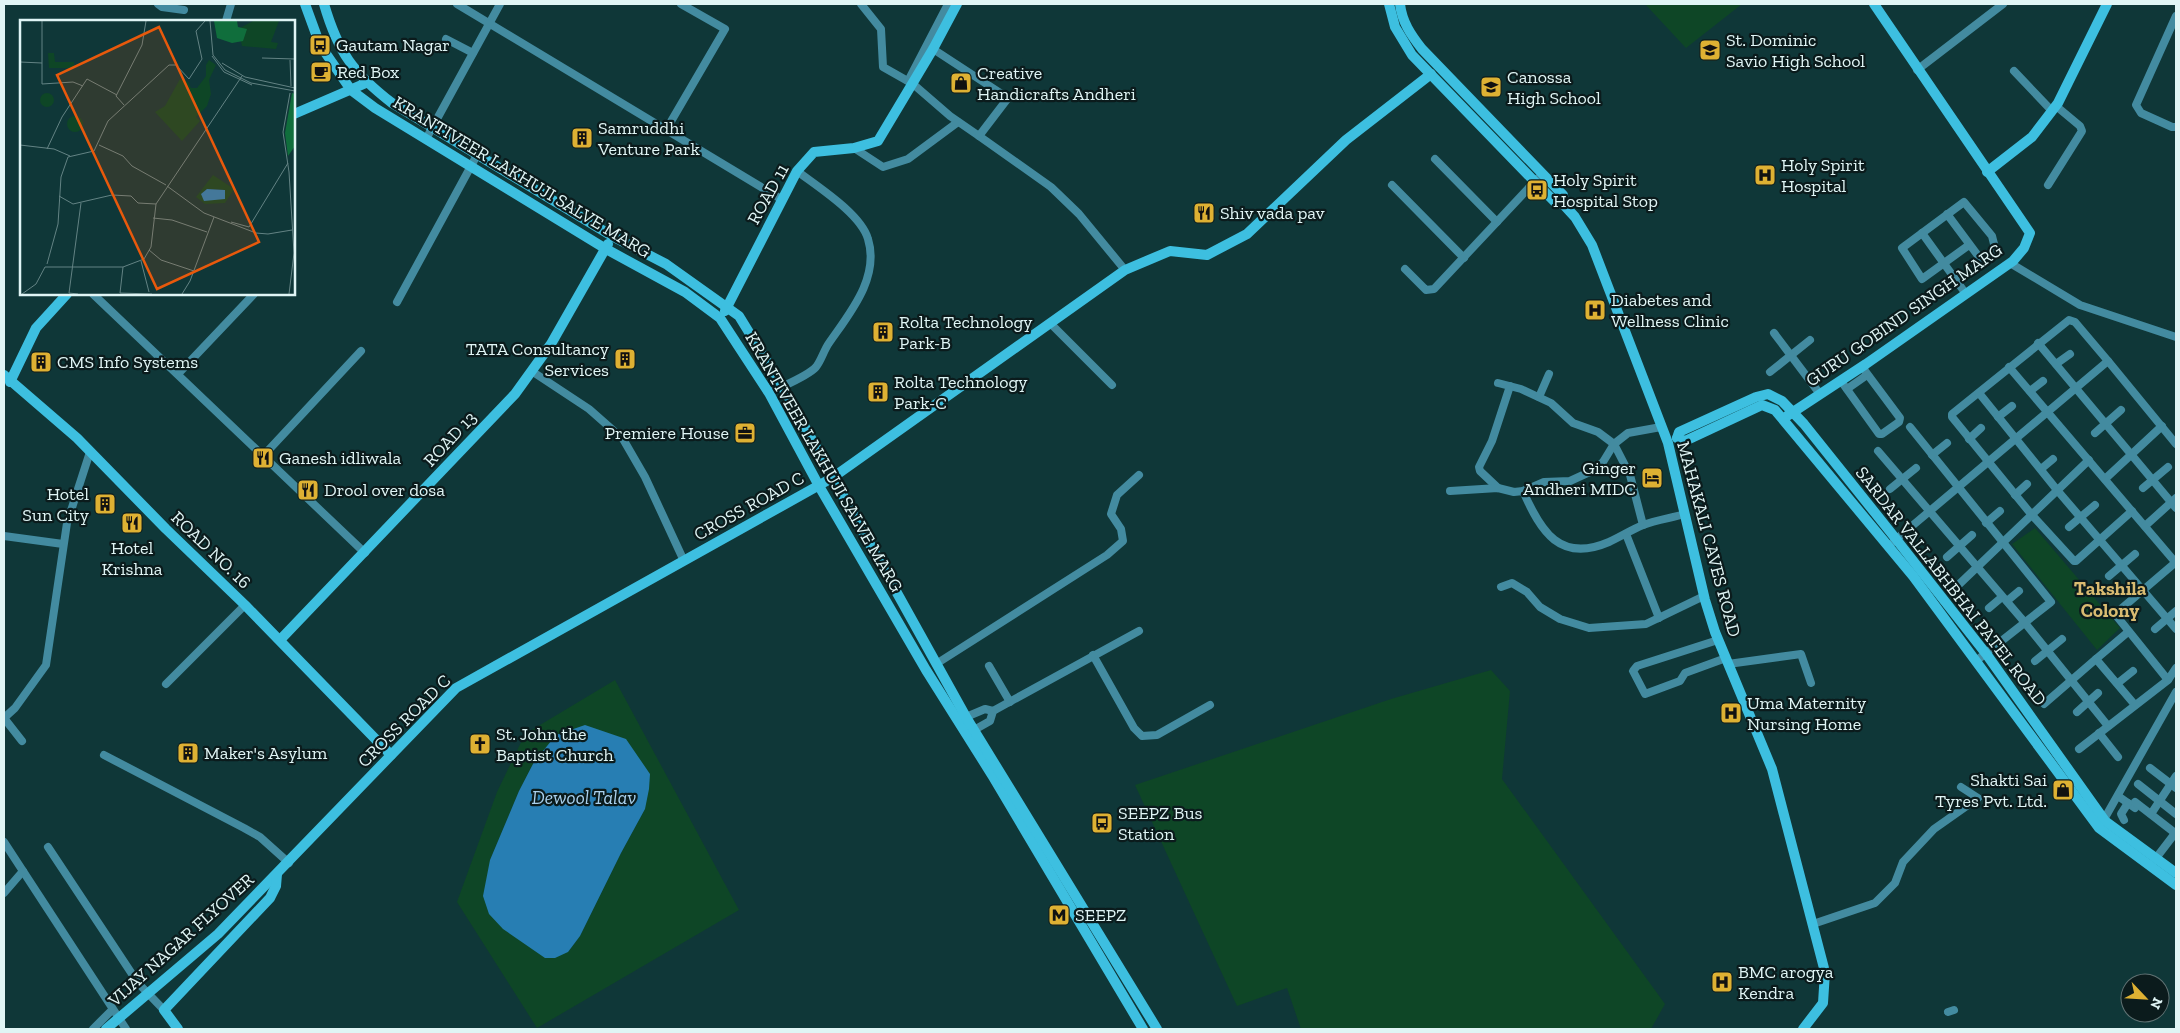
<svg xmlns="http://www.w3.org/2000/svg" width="2180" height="1033" viewBox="0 0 2180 1033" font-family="'Zilla Slab',serif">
  <rect width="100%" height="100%" fill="#0f3738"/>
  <g fill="#0e4626" fill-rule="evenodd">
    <path d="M1645 4H1742L1686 48Z"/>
    <path d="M2035 528 2120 628 2097 650 2012 544Z"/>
    <path d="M1491 670 1510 691 1502 779 1665 1004 1651 1029H1301L1287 988 1237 1006 1135 785 1391 699Z"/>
    <path d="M615 680 739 910 537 1028 457 902 497 792 525 734ZM534 762 645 809 621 853 580 936 568 952 490 860 519 791Z"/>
  </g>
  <path fill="#277eb3" d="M585 725 626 739 650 774 649 789 645 809 621 853 580 936 568 952 555 958H545L503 929 489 914 483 896 490 860 519 791 534 762 556 735Z"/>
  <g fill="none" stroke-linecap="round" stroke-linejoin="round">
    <g stroke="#438ba0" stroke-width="8">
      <path d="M158 4 162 7 184 10"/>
      <path d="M457 4 781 199"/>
      <path d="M861 4 881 29 883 67 913 84 950 116 979 136"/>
      <path d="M2176 16 2136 105 2141 113 2172 127H2176"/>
      <path d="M226 21 231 4"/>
      <path d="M446 39 473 53"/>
      <path d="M933 49 1008 98 979 136 1051 187 1079 214 1125 270"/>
      <path d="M1917 70 2003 4"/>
      <path d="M2014 71 2052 111"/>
      <path d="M908 81 948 4"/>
      <path d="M666 130 725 29 681 4"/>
      <path d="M426 139 500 4"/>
      <path d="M854 148 883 167 908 159 958 122"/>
      <path d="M1435 159 1497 222"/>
      <path d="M1392 185 1464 258"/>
      <path d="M2048 185 2082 131 2080 126 2056 106"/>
      <path d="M1947 214 1982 261 1996 252 1992 236 1964 202 1902 248 1922 279 1969 245"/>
      <path d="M1922 233 1966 294"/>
      <path d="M2010 263 2080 305 2176 337"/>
      <path d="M1405 269 1426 290 1434 289 1538 178"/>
      <path d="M93 294 365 553"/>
      <path d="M397 302 477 155"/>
      <path d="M1050 323 1112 385"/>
      <path d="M1774 333 1820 394"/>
      <path d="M2038 343 2176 508"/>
      <path d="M2108 361 2075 322 2069 320 1952 414V417L2031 514 2074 561H2076L2132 511"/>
      <path d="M2056 364 2070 354"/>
      <path d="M2009 367 2176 563"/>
      <path d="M533 372 589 409 623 439 645 477 684 561"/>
      <path d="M1770 372 1810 340"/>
      <path d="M178 374 254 294"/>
      <path d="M1841 381 1879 434H1882L1899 422 1900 418 1862 367"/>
      <path d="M1498 383 1521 389 1551 403 1573 423 1598 432 1614 444 1630 475 1643 525"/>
      <path d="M1847 389 1867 375"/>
      <path d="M2030 391 2043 381"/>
      <path d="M769 393C782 386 807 377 816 367 821 361 824 350 829 343 849 314 880 278 868 239 861 214 818 187 797 171"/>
      <path d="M1979 393 2057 490 2176 629"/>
      <path d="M1539 397 1549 374"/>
      <path d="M1998 417 2012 406"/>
      <path d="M1910 427 2051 602 1976 661"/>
      <path d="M2095 433 2121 410"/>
      <path d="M1969 439 1981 428"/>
      <path d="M1878 451 2021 618 2108 726"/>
      <path d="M1932 455 1947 443"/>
      <path d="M263 456 361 351"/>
      <path d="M2041 469 2053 459"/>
      <path d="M2105 479 2162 426"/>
      <path d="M1498 488 1480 471 1479 467 1492 441 1510 386"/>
      <path d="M2143 488 2168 467"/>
      <path d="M1890 489 1916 468"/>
      <path d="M1450 491 1498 488 1514 492 1523 491 1544 482 1570 481 1594 470 1603 462 1614 444 1628 433 1661 427"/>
      <path d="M1523 491C1541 532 1560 563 1609 542 1620 537 1631 530 1643 525 1656 520 1671 518 1685 514"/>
      <path d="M2015 495 2027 484"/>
      <path d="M1986 523 2000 511"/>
      <path d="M2145 526 2176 498"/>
      <path d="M2069 527 2095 505"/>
      <path d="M1626 534 1659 618"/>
      <path d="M4 536 63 544"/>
      <path d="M1893 542 2108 361 2176 444"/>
      <path d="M1947 557 1972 535"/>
      <path d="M2109 576 2135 554"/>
      <path d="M1501 587 1512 583 1527 592 1540 607 1560 619 1589 628 1646 624 1704 596"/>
      <path d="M1951 592 2089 460"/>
      <path d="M2007 601 2019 591"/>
      <path d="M1989 608 2002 597"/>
      <path d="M2155 629 2176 611"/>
      <path d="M1718 640 1637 666 1633 671 1645 694 1680 681 1685 673 1726 658"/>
      <path d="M1093 655 1134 728 1142 736 1157 735 1210 705"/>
      <path d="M2096 659 2128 632"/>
      <path d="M2035 661 2062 639"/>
      <path d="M936 664 1107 555 1123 541 1121 529 1111 514 1117 495 1139 475"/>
      <path d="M1728 664 1801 654 1811 683"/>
      <path d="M989 666 1010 702"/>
      <path d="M2168 680 2115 614 2176 562"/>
      <path d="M2118 683 2133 671"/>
      <path d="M166 684 245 605"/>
      <path d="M2044 704 2096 659 2135 705"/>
      <path d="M2077 712 2098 693"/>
      <path d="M966 717 985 709 993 711"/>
      <path d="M4 718 15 708 46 665 67 523 90 452"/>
      <path d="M4 718 22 741"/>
      <path d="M974 730 990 721 993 711 1139 631"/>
      <path d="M2099 733 2118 757"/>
      <path d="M2079 749 2168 680 2176 668"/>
      <path d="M104 755 244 828 260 837 289 863"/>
      <path d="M2150 768 2176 788"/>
      <path d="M2138 784 2176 814"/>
      <path d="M2118 796 2135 808"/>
      <path d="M2135 802 2175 833"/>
      <path d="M2151 814 2176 776"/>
      <path d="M2124 820 2121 814 2128 803"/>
      <path d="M2102 823 2176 692"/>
      <path d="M4 842 126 1029"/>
      <path d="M48 847 138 983 164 1010"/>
      <path d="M2153 862 2176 832"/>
      <path d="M4 893 23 871"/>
      <path d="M1813 924 1875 903 1895 883 1903 862 1934 829 1978 798 1961 787"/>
      <path d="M1948 1012 1954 1010"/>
      <path d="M93 1029 112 1010"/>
    </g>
    <g stroke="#3dbfe0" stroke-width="10">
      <path d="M305 4 320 45 351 90 375 108 606 249 685 292 720 318 769 393 819 486 926 670 992 775 1143 1029"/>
      <path d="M324 4C338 52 353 73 392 103L612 236 666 264 739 316 782 386 966 717 1157 1029"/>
      <path d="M1389 4 1395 27 1412 55 1535 182 1555 202 1564 205 1575 217 1592 245 1668 443 1705 600 1715 632 1772 769 1825 972 1823 1003 1803 1029"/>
      <path d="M1400 4C1402 22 1411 35 1422 49L1563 195 1564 205"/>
      <path d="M294 114 366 83"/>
      <path d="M1987 172 2032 137 2058 103 2107 4"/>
      <path d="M725 311 797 171 814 152 854 148 878 141 933 49 957 4"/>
      <path d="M4 375 77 438 166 529 245 605 391 755"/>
      <path d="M10 382 36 328 67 294"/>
      <path d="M1787 416 1866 364 2013 261 2024 248 2030 233 1874 4"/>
      <path d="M1677 438 1679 432 1756 397 1768 394 1782 401 1804 424 1896 539 1987 655 2105 821 2176 873"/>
      <path d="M1677 438 1685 441 1762 405 1775 410 1913 576 2099 828 2176 885"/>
      <path d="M280 640 515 394 551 344 608 244"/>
      <path d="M106 1029 218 934 456 688 832 478 1125 270 1170 251 1207 255 1247 234 1346 140 1431 74"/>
      <path d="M178 1029 164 1010 270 898 276 886 277 874"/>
    </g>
  </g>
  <defs>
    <g id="bus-square" transform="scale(1.125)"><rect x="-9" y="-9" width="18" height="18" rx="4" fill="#deb133" stroke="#0b1b1c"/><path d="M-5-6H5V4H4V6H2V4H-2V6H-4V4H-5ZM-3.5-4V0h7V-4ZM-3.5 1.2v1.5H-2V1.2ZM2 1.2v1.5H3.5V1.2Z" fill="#111"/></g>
    <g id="school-square" transform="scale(1.125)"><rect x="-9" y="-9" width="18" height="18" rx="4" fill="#deb133" stroke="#0b1b1c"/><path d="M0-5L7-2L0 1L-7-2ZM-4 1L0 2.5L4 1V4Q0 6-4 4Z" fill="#111"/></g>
    <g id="cafe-square" transform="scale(1.125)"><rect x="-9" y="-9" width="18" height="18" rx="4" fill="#deb133" stroke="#0b1b1c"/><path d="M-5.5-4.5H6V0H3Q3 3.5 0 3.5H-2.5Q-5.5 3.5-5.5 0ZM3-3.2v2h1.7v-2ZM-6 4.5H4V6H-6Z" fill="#111"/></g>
    <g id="shop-square" transform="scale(1.125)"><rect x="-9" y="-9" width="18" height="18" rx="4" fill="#deb133" stroke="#0b1b1c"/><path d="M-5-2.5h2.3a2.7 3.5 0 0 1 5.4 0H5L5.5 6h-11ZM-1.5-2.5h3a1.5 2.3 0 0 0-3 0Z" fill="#111"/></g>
    <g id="building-square" transform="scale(1.125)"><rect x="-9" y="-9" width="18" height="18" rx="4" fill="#deb133" stroke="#0b1b1c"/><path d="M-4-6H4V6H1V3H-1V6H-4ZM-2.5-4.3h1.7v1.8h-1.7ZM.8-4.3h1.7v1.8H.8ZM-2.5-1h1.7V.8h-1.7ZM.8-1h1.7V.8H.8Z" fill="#111"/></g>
    <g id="hospital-square" transform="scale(1.125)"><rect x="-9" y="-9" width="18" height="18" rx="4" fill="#deb133" stroke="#0b1b1c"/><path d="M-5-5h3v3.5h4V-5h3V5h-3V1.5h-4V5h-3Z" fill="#111"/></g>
    <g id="restaurant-square" transform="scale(1.125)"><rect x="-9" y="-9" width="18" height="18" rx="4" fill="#deb133" stroke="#0b1b1c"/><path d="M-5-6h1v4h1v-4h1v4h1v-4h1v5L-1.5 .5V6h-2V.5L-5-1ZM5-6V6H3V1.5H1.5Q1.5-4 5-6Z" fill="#111"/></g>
    <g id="office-square" transform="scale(1.125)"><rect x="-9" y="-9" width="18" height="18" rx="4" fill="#deb133" stroke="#0b1b1c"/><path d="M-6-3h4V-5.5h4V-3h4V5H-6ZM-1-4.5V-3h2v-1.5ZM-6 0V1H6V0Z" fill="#111"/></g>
    <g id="hotel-square" transform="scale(1.125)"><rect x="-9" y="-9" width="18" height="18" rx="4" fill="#deb133" stroke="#0b1b1c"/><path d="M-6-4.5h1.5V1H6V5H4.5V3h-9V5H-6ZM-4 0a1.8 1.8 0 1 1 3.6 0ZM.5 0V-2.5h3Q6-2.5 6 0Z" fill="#111"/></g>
    <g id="church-square" transform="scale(1.125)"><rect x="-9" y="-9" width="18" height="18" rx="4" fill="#deb133" stroke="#0b1b1c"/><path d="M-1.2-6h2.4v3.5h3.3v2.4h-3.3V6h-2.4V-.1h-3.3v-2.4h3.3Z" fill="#111"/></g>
    <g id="metro-square" transform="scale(1.125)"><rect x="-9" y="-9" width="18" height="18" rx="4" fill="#deb133" stroke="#0b1b1c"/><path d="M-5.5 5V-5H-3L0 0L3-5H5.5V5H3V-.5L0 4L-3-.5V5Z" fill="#111"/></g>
  </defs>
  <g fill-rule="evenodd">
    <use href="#bus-square" x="320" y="45"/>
    <use href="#school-square" x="1710" y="50"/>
    <use href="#cafe-square" x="321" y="72"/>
    <use href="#shop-square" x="961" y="83"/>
    <use href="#school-square" x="1491" y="87"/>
    <use href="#building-square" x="582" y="138"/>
    <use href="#hospital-square" x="1765" y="175"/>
    <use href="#bus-square" x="1537" y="190"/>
    <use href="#restaurant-square" x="1204" y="213"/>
    <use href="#hospital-square" x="1595" y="310"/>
    <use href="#building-square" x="883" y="332"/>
    <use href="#building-square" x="625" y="359"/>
    <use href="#building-square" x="41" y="362"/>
    <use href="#building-square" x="878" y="392"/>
    <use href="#office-square" x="745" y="433"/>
    <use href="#restaurant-square" x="263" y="458"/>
    <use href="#hotel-square" x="1652" y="478"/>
    <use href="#restaurant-square" x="308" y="490"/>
    <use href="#building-square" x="105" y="504"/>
    <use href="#restaurant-square" x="132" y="523"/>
    <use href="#hospital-square" x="1731" y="713"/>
    <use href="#church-square" x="480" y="744"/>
    <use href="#building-square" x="188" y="753"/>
    <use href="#shop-square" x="2063" y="790"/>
    <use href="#bus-square" x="1102" y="823"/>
    <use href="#metro-square" x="1059" y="915"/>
    <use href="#hospital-square" x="1722" y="982"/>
  </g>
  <g text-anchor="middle" stroke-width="4.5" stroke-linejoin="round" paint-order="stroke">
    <g font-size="18" fill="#e0f5f5" stroke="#0b1b1c" text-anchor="start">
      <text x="1726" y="46">St. Dominic<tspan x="1726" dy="21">Savio High School</tspan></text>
      <text x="336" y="51">Gautam Nagar</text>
      <text x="337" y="78">Red Box</text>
      <text x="977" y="79">Creative<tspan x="977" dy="21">Handicrafts Andheri</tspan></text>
      <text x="1507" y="83">Canossa<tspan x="1507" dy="21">High School</tspan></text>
      <text x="598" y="134">Samruddhi<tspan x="598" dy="21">Venture Park</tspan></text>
      <text x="1781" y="171">Holy Spirit<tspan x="1781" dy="21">Hospital</tspan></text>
      <text x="1553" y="186">Holy Spirit<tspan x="1553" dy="21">Hospital Stop</tspan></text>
      <text x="1220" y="219">Shiv vada pav</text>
      <text x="1611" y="306">Diabetes and<tspan x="1611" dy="21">Wellness Clinic</tspan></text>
      <text x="899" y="328">Rolta Technology<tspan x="899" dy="21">Park-B</tspan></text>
      <text x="609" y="355" text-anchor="end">TATA Consultancy<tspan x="609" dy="21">Services</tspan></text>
      <text x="57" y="368">CMS Info Systems</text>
      <text x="894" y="388">Rolta Technology<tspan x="894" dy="21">Park-C</tspan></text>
      <text x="729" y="439" text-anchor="end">Premiere House</text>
      <text x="279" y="464">Ganesh idliwala</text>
      <text x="1636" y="474" text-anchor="end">Ginger<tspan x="1636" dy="21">Andheri MIDC</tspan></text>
      <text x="324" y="496">Drool over dosa</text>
      <text x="89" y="500" text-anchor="end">Hotel<tspan x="89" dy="21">Sun City</tspan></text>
      <text x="132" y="554" text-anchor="middle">Hotel<tspan x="132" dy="21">Krishna</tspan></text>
      <text x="1747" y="709">Uma Maternity<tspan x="1747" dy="21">Nursing Home</tspan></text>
      <text x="496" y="740">St. John the<tspan x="496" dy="21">Baptist Church</tspan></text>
      <text x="204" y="759">Maker's Asylum</text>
      <text x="2047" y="786" text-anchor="end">Shakti Sai<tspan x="2047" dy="21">Tyres Pvt. Ltd.</tspan></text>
      <text x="1118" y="819">SEEPZ Bus<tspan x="1118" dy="21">Station</tspan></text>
      <text x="1075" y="921">SEEPZ</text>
      <text x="1738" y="978">BMC arogya<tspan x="1738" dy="21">Kendra</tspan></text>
    </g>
    <g font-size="18" fill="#e0f5f5" stroke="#0b1b1c">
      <text transform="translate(522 177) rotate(31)" y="6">KRANTIVEER LAKHUJI SALVE MARG</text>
      <text transform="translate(768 194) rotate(-61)" y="6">ROAD 11</text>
      <text transform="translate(1904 315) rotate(-35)" y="6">GURU GOBIND SINGH MARG</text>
      <text transform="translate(450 439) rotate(-47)" y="6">ROAD 13</text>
      <text transform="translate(824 462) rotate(60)" y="6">KRANTIVEER LAKHUJI SALVE MARG</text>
      <text transform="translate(749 506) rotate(-29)" y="6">CROSS ROAD C</text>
      <text transform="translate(1709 539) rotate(75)" y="6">MAHAKALI CAVES ROAD</text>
      <text transform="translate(211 550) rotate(44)" y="6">ROAD NO. 16</text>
      <text transform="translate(1951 586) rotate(52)" y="6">SARDAR VALLABHBHAI PATEL ROAD</text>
      <text transform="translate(404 721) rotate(-45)" y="6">CROSS ROAD C</text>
      <text transform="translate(181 940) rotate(-42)" y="6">VIJAY NAGAR FLYOVER</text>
    </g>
    <g font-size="19" font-weight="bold" fill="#d9bb71" stroke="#0b1b1c">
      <text x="2110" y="595">Takshila<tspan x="2110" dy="22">Colony</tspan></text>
    </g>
    <g font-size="19" font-style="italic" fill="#aad1ee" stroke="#0b1b1c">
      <text x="584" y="804">Dewool Talav</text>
    </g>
  </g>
  <g transform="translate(20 20)">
    <rect width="275" height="275" fill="#0f3738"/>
    <path d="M233 1H259L251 22 258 23 256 29 222 26 218 9ZM28 33H34L35 42H54V48H29ZM189 40 196 45 189 60 191 74 187 86 176 97 180 101 162 121 135 92 145 86 160 59 168 62 171 68H177L186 56V45ZM20 80a7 7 0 1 1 14 0a7 7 0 1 1-14 0ZM47 104a8 8 0 1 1 16 0a8 8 0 1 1-16 0ZM193 155 214 169 205 183 185 184 176 177ZM187 169 205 170V179L181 174Z" fill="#0e4626" fill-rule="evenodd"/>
    <path d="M194 1H217L218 7 227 9 223 21 212 23 197 18ZM272 73 275 74V126L268 136 265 113Z" fill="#106e3c"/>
    <path d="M187 169 205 170V179L184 181 181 174Z" fill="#277eb3"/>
    <path fill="none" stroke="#638384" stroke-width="1" d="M22 1V64L53 62 63 66M190 1 193 35 205 50 231 63 275 71M192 36 204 52 232 65M242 38 275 39M270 40 271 66M0 42 22 43M202 43 225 57 275 68M104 85 96 76 122 25 126 1M0 125 34 129 50 136M79 125 103 136 112 146 146 165M27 129 42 97 67 59 97 75M147 166 184 193 236 213 248 214 272 210M39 176 53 184 92 175 111 176 118 183 136 184M133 198 152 200 187 212M211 202 229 207 268 143M129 230 141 240 174 251M121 241 129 272M27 244 38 204 41 157 48 137 74 131 88 101 149 45H156L169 59 182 39 176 11 185 1M25 247H103L124 239 131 227 136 184 222 56M100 273 132 274M100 273 103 247M2 274 16 264 25 247M58 274 49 273 61 183M162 274 170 261 194 197M269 274 274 233 269 152 263 112 270 73"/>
    <path fill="#e8590c" fill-opacity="0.15" stroke="#e8590c" stroke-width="2.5" d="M139 7 239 222 137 269 37 55Z"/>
    <rect width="275" height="275" fill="none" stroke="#e0f5f5" stroke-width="2.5"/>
  </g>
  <rect width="2180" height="1033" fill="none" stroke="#e0f5f5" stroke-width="10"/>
  <g transform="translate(2145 998) rotate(115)"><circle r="24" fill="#0b1b1c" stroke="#607273"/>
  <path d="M0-4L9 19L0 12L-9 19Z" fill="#deb133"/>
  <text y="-8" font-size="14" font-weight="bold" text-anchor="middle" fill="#e0f5f5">N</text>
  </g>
</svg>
